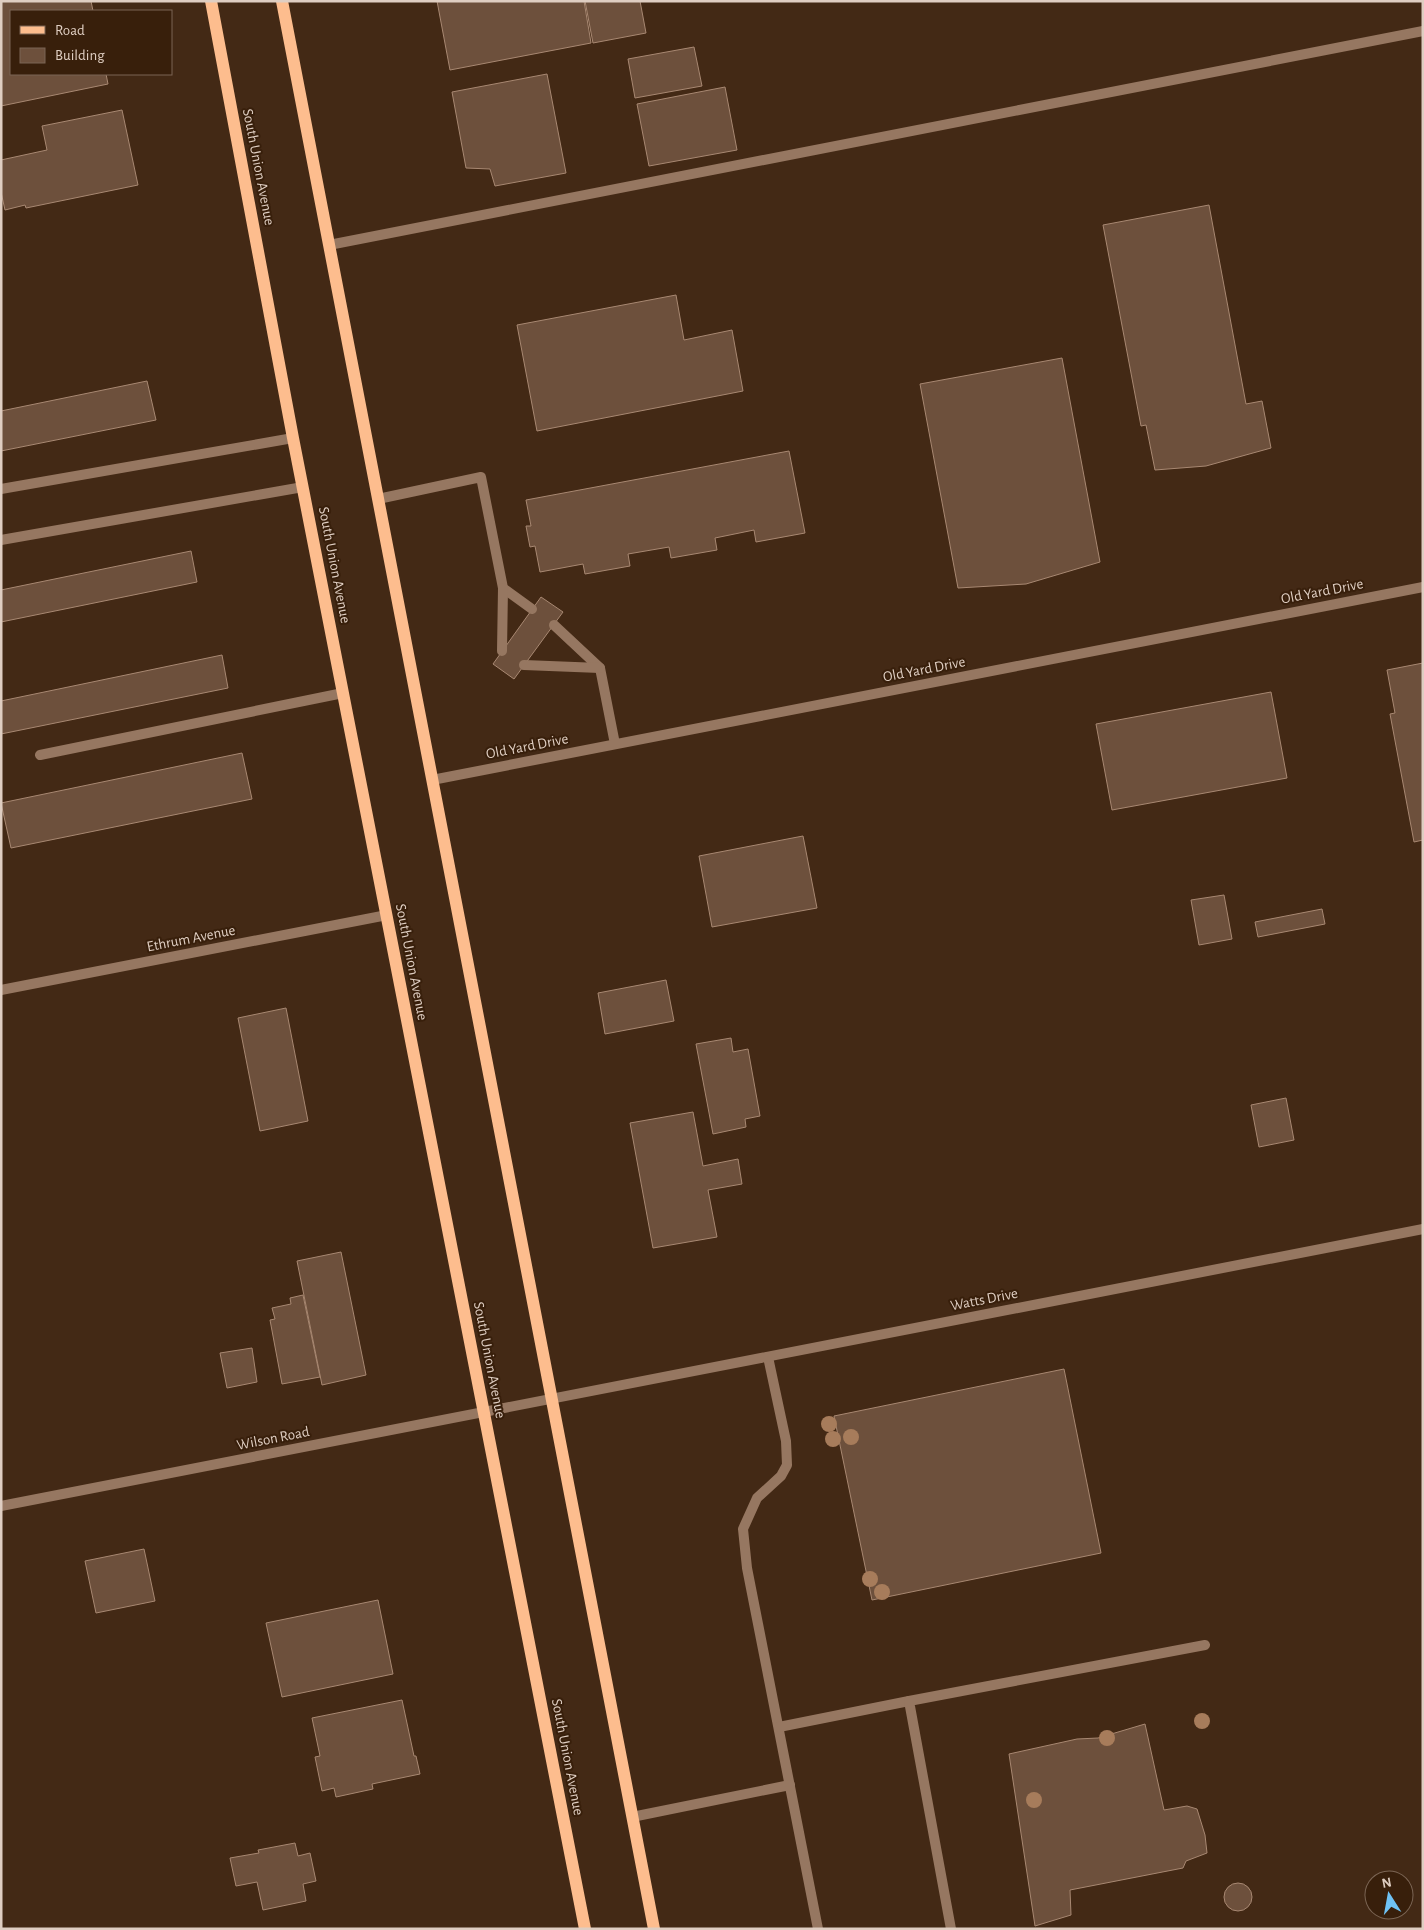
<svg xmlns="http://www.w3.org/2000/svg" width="1424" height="1930" viewBox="0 0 1424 1930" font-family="'Alegreya Sans',sans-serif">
  <rect width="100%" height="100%" fill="#432915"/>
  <g fill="#6d503c" stroke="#a88872">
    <path d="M1 1H91L93 11H11V74H106L108 84 1 106Z"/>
    <path d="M437 1H584L591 43 450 70Z"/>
    <path d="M585 1H640L646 33 593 43Z"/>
    <path d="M694 47 702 86 635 98 628 59Z"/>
    <path d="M547 74 566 173 495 186 490 169 466 168 452 92Z"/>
    <path d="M725 87 737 150 649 166 637 104Z"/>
    <path d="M122 110 138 185 26 208 25 205 5 210 1 192V160L47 150 42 126Z"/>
    <path d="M1209 205 1246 404 1262 401 1271 448 1206 466 1155 470 1146 425 1141 426 1103 225Z"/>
    <path d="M676 295 684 340 732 330 743 391 537 431 517 325Z"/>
    <path d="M1062 358 1100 562 1026 584 958 588 920 384Z"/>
    <path d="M147 381 156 420 1 451V411Z"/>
    <path d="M789 451 805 533 756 542 754 530 715 538 717 550 671 558 669 547 628 554 630 566 585 574 583 564 540 572 535 546 530 547 526 526H531L526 500Z"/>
    <path d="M191 551 197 582 1 622V590Z"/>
    <path d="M541 597 563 612 514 679 493 664Z"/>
    <path d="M222 655 228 688 1 734V701Z"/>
    <path d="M1423 663V840L1414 842 1390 714 1395 713 1387 670Z"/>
    <path d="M1271 692 1287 778 1112 810 1096 724Z"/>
    <path d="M242 753 252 799 11 848 1 803Z"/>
    <path d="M803 836 817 908 712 927 699 856Z"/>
    <path d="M1224 895 1232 939 1199 945 1191 900Z"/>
    <path d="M1322 909 1325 924 1258 937 1255 922Z"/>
    <path d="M666 980 674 1021 605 1034 598 993Z"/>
    <path d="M286 1008 308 1121 260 1131 238 1018Z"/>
    <path d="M731 1038 733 1052 748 1049 760 1116 745 1119 746 1127 713 1134 696 1044Z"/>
    <path d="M1286 1098 1294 1140 1259 1147 1251 1105Z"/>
    <path d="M693 1112 703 1166 738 1159 742 1184 708 1190 717 1237 653 1248 630 1123Z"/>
    <path d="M341 1252 366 1375 322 1385 297 1261Z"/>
    <path d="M303 1295 320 1377 282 1384 270 1320 275 1319 272 1308 291 1304 290 1298Z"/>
    <path d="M252 1348 257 1382 227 1388 220 1353Z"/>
    <path d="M1064 1369 1101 1553 872 1600 834 1416Z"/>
    <path d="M144 1549 155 1601 96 1613 85 1561Z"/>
    <path d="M378 1600 393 1674 282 1697 266 1623Z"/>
    <path d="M402 1700 414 1756H416L420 1774 372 1784 373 1789 336 1797 334 1788 322 1791 315 1757 320 1756 312 1718Z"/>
    <path d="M1145 1724 1164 1810 1187 1806 1197 1809 1205 1835 1207 1853 1186 1861 1183 1868 1070 1890 1071 1915 1035 1926 1009 1754 1077 1739 1098 1738Z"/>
    <path d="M295 1843 298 1856 310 1853 316 1881 303 1884 306 1901 263 1910 257 1882 236 1886 230 1858 259 1853 258 1850Z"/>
    <circle cx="1238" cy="1897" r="14"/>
  </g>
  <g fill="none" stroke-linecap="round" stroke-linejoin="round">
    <g stroke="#967761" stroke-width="10">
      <path d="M329 245 1423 31"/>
      <path d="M1 489 293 438"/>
      <path d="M378 499 481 477 503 588 532 609"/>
      <path d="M1 540 303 487"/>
      <path d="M554 625 600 668 615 744"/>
      <path d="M502 651 503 588"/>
      <path d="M524 665 600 668"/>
      <path d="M40 755 343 693"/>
      <path d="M768 1357 786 1441 787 1465 781 1476 757 1498 743 1529 747 1568 818 1929"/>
      <path d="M779 1727 909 1701"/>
      <path d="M632 1817 790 1785"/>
      <path d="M951 1929 909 1701 1205 1645"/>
    </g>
    <g stroke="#967761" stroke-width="10">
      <path d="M432 780 1423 587"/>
      <path d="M1 990 387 915"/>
    </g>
    <path stroke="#967761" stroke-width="10" d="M1 1506 1423 1229"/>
    <g stroke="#fdbd8e" stroke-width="12">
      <path d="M211 1 293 438 585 1929"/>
      <path d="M282 1 654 1929"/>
    </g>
  </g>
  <g fill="#a77c5b">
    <circle cx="829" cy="1424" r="8"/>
    <circle cx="851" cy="1437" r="8"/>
    <circle cx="833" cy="1439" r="8"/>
    <circle cx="870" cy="1579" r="8"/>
    <circle cx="882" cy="1592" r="8"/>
    <circle cx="1202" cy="1721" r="8"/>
    <circle cx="1107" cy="1738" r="8"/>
    <circle cx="1034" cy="1800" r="8"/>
  </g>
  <g text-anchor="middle" stroke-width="4" stroke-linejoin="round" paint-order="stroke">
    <g font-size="15" fill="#dfcec2" stroke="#381f0b">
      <text transform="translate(259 167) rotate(79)" y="5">South Union Avenue</text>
      <text transform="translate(335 565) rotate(79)" y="5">South Union Avenue</text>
      <text transform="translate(1322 591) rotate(-11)" y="5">Old Yard Drive</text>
      <text transform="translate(924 669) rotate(-11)" y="5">Old Yard Drive</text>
      <text transform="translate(527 746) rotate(-11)" y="5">Old Yard Drive</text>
      <text transform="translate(191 938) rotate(-11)" y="5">Ethrum Avenue</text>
      <text transform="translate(412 962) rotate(79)" y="5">South Union Avenue</text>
      <text transform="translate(984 1299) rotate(-11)" y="5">Watts Drive</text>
      <text transform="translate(490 1360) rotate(79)" y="5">South Union Avenue</text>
      <text transform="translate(273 1438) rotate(-11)" y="5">Wilson Road</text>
      <text transform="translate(568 1757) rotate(79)" y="5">South Union Avenue</text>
    </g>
  </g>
  <rect width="1424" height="1930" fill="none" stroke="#dfcec2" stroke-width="5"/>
  <rect x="10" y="10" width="162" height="65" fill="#381f0b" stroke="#7b6554"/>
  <rect x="20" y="26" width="25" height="8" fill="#fdbd8e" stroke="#7b6554"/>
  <text x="55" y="35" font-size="15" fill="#dfcec2">Road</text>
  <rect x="20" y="48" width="25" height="15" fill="#6d503c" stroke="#7b6554"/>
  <text x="55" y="60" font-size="15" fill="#dfcec2">Building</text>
  <g transform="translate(1389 1895) rotate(349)"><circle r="24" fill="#381f0b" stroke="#7b6554"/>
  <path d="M0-4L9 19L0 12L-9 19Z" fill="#6fc2f4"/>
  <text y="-8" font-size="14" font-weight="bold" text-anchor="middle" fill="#dfcec2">N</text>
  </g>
</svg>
